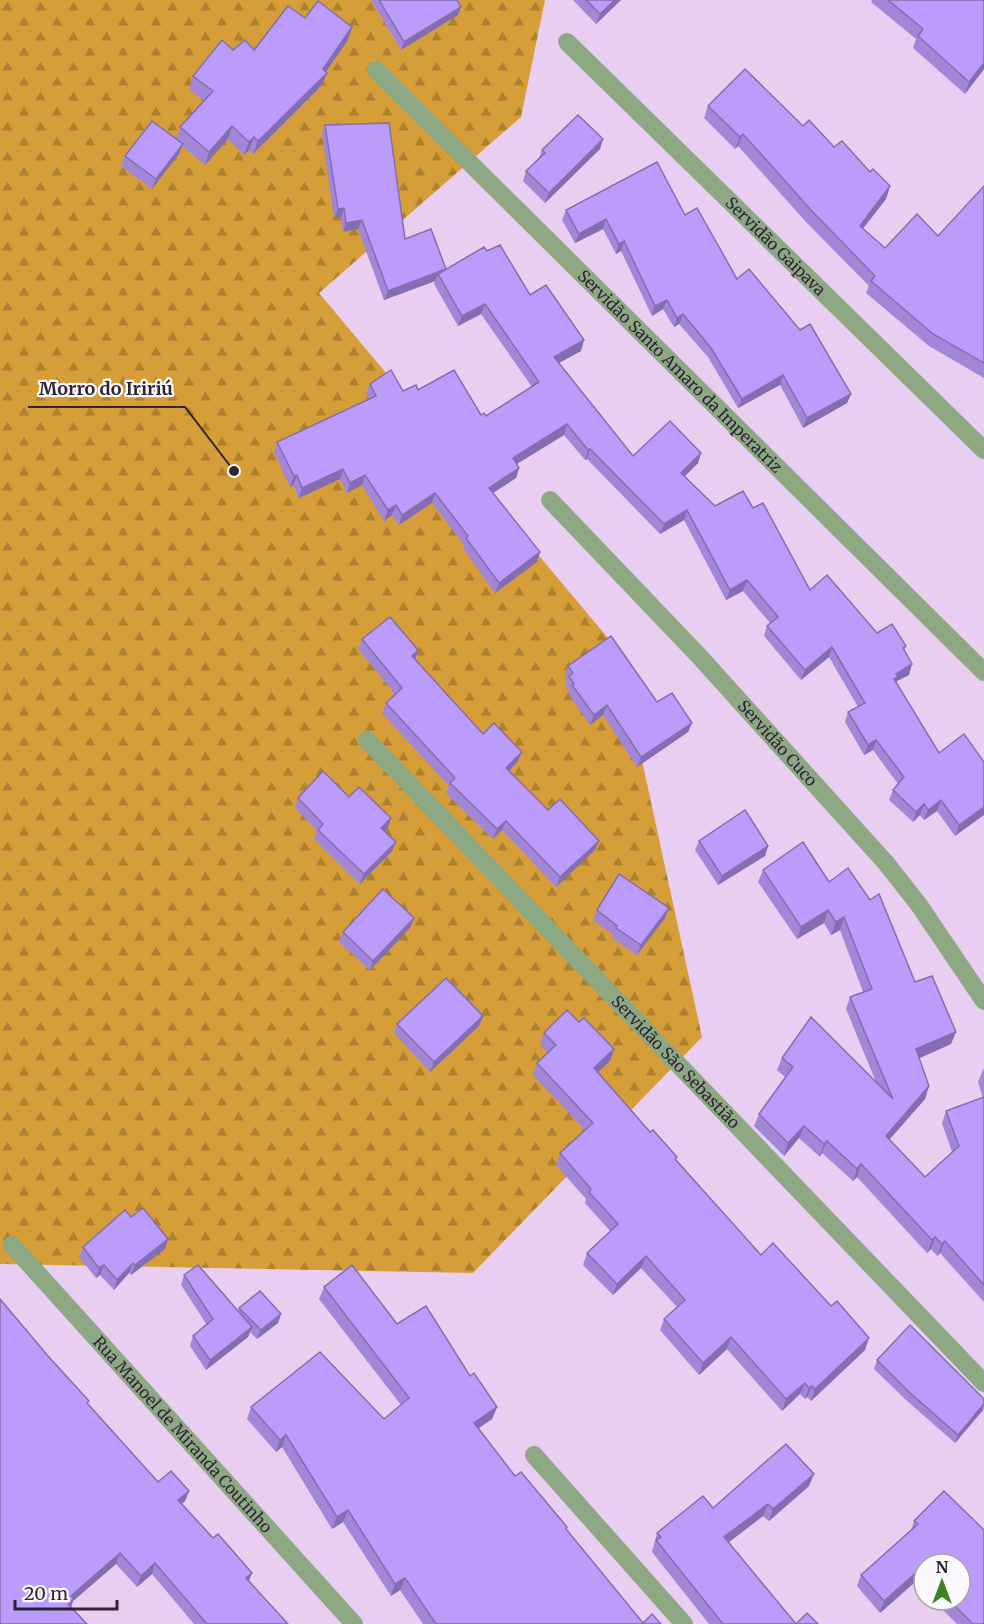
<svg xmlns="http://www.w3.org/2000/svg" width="984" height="1624" viewBox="0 0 984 1624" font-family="Merriweather,serif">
  <defs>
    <pattern id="forest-firs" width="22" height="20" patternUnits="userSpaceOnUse" patternTransform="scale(1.5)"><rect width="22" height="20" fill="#d69e38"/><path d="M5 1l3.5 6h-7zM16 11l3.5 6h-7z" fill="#ae8130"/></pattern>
  </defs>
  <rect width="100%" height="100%" fill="#eacef2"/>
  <path fill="url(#forest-firs)" d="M0 0H545L521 117 319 293 618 650 702 1037 473 1273 0 1264Z"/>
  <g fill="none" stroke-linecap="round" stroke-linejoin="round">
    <g stroke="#8ca984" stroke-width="18">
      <path id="s1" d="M567 42 984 450"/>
      <path id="s2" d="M376 70 984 672"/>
      <path id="s3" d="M550 500 699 656 886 863 919 905 984 1001"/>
      <path id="s4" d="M367 740 984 1383"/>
      <path id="s5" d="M12 1245 354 1624"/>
      <path d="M534 1455 684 1624"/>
    </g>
  </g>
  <g fill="#a286d8">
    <path d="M371 0H457L461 7 458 15 401 50Z"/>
    <path d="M573 0H621L596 24Z"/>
    <path d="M872 0H984V69L965 94 913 48 916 39 871 2Z"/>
    <path d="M305 18 348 40 326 72 327 73 322 85 253 154 249 150 244 155 228 139 205 165 182 146 179 154 152 189 121 166 125 156 176 139 180 127 204 101 189 89 193 76 233 50H254Z"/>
    <path d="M708 106 803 126 890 186 886 199 863 229 885 248 938 236 984 186V378L929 346 866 293 869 286 806 222 738 146 735 149 704 118Z"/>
    <path d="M325 125 405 239 446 269 487 251 530 295 581 351 558 363 633 456 701 453 698 463 685 476 715 506 753 508 810 590 877 633 906 646 904 651 909 675 897 681 896 683 939 753 984 762 955 836 937 811 924 820 920 815 913 822 889 800 893 790 898 784 873 750 864 755 845 722 848 712 858 707 829 657 801 680 764 636 767 626 770 623 743 591 726 600 684 520 660 534 587 459 585 460 564 435 517 464 519 468 516 478 493 493 540 552 537 562 495 593 463 548 464 545 432 503 399 525 392 515 384 521 362 485 347 493 340 479 299 498 293 485 290 487 274 452 277 442 369 399 366 394 370 384 403 391 418 390 486 416 532 387 481 314 458 326 434 284 435 281 384 300 358 229 343 232 341 217 334 218 322 134Z"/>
    <path d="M603 139 600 149 545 203 523 181 526 171 539 158 542 150Z"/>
    <path d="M566 210 685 215 737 279 851 394 847 403 803 428 780 385 738 408 708 357 679 324 674 327 663 309 652 316 621 251 616 254 603 229 575 243 562 220Z"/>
    <path d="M362 639 418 650 415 659 483 734 518 761 509 771 548 810 599 841 595 850 556 887 502 830 493 839 446 793 449 786 382 713 386 703 395 694 358 649Z"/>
    <path d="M568 666 657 702 692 723 688 732 637 767 603 715 590 725 569 695 570 692 565 685 567 680 565 676Z"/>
    <path d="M349 797 388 828 385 831 392 851 360 884 314 839 317 831 295 808 298 798Z"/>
    <path d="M699 841 768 846 765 856 718 885 695 850Z"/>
    <path d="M763 870 829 882 915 982 951 1044 919 1058 929 1086 925 1099 889 1140 925 1177 952 1152 942 1123 946 1111 983 1098 978 1082 983 1070 984 1069V1302L940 1253 937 1256 931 1249 927 1253 857 1177 853 1181 822 1153 820 1157 799 1138 784 1156 754 1126 759 1114 785 1077 777 1070 782 1058 876 1082 846 1009 850 997 863 992 840 930 831 935 824 923 797 939 758 882Z"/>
    <path d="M597 910 665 918 637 955 612 938 613 935 593 920Z"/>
    <path d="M410 928 370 970 339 942 343 932Z"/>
    <path d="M483 1016 479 1026 430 1072 394 1033 397 1024Z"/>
    <path d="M579 1022 614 1049 610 1061 598 1072 650 1132 676 1160 761 1255 865 1350 811 1401 807 1397 805 1399 800 1394 782 1411 727 1349 699 1375 660 1330 664 1319 677 1307 641 1268 613 1295 583 1265 587 1253 610 1231 585 1203 586 1199 556 1165 560 1153 585 1130 533 1075 537 1063 548 1053 540 1044 544 1033Z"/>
    <path d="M131 1217 168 1239 165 1249 131 1275 129 1273 114 1290 100 1275 96 1278 79 1257 83 1247Z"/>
    <path d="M184 1275 238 1311 239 1308 281 1314 278 1323 257 1339 250 1332 248 1337 206 1370 190 1346 193 1336 207 1325 181 1285Z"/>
    <path d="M324 1287 397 1324 470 1376 497 1407 492 1419 479 1428 515 1476 567 1527 566 1529 643 1623 661 1624H423L400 1590 391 1596 343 1522 332 1529 282 1447 276 1452 247 1419 251 1407 384 1419 401 1405 319 1299Z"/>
    <path d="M48 1356 89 1401 88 1404 158 1482 189 1491 185 1501 182 1504 249 1582 288 1624H194L152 1574 137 1587 116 1564 73 1601 71 1607 0 1624Z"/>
    <path d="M877 1360 984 1399 983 1410 955 1443 906 1400 874 1369Z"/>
    <path d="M809 1486 769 1521 763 1516 729 1542 796 1624H818H709L652 1552 657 1533 713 1508Z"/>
    <path d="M914 1521 984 1530V1624H957L933 1600H960L924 1564V1591L915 1582 880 1613 857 1586 861 1575 911 1531Z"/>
  </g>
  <g fill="#846db0">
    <path d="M615 0H621L596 24 600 14Z"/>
    <path d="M461 7 458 15 401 50 404 42Z"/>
    <path d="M352 27 348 40 322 77 327 73 322 85 253 154 258 141 323 69Z"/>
    <path d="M984 63V69L965 94 969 82Z"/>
    <path d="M232 126 228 139 205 165 209 152Z"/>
    <path d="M743 134 738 146 735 149 740 137Z"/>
    <path d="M254 137 249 150 244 155 249 142Z"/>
    <path d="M603 139 600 149 545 203 549 193Z"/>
    <path d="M183 144 179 154 152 189 156 179Z"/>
    <path d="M890 186 886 199 855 238 860 226Z"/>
    <path d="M344 208 341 217 334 218 338 209Z"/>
    <path d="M606 219 603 229 575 243 579 234Z"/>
    <path d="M362 220 358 229 343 232 346 223Z"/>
    <path d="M624 241 621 251 616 254 619 244Z"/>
    <path d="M446 270 438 274 435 281 384 300 388 291Z"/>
    <path d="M667 300 663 309 652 316 655 306Z"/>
    <path d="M485 304 481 314 458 326 462 316Z"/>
    <path d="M683 314 679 324 674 327 677 318Z"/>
    <path d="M584 340 581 351 550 368 554 357Z"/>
    <path d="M783 375 780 385 738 408 742 399Z"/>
    <path d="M851 394 847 403 803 428 807 418Z"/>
    <path d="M567 424 564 435 510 468 513 458Z"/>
    <path d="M590 449 587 459 585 460 588 450Z"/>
    <path d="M701 453 698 463 678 483 681 473Z"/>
    <path d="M519 468 516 478 485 498 489 488Z"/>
    <path d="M343 469 340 479 299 498 302 488Z"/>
    <path d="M297 475 293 485 290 487 294 476Z"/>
    <path d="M365 475 362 485 347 493 350 483Z"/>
    <path d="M435 493 432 503 399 525 402 515Z"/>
    <path d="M396 505 392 515 384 521 388 510Z"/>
    <path d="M687 510 684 520 660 534 664 524Z"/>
    <path d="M540 552 537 562 495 593 499 583Z"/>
    <path d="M747 580 743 591 726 600 730 590Z"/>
    <path d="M832 647 829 657 801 680 805 670Z"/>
    <path d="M418 650 415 660 412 656Z"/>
    <path d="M912 664 909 675 897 681 895 687 891 690 896 674Z"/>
    <path d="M607 705 603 715 590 725 594 715Z"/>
    <path d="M692 723 688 732 637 767 641 757Z"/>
    <path d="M876 740 873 750 864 755 868 745Z"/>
    <path d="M522 752 518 761 502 778 506 768Z"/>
    <path d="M941 800 937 811 924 820 928 810Z"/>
    <path d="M924 804 920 815 913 822 916 812Z"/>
    <path d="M984 807V815L955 836 959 825Z"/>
    <path d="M391 818 388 828 378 838 381 828Z"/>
    <path d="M506 821 502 830 493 839 497 829Z"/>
    <path d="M599 841 595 850 556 887 560 877Z"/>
    <path d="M396 842 392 851 360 884 364 874Z"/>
    <path d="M768 846 765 856 718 885 722 876Z"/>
    <path d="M669 908 665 918 637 955 641 945Z"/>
    <path d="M828 910 824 923 797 939 801 927Z"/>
    <path d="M844 917 840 930 831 935 836 922Z"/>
    <path d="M414 918 410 928 370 970 373 961Z"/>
    <path d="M483 1016 479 1026 430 1072 434 1062Z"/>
    <path d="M956 1032 951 1044 911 1062 916 1049Z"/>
    <path d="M614 1049 610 1061 590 1080 594 1068Z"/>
    <path d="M929 1086 925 1099 881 1149 886 1136Z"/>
    <path d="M804 1126 799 1138 784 1156 788 1143Z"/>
    <path d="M827 1141 822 1153 820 1157 824 1144Z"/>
    <path d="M861 1164 857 1177 853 1181 857 1169Z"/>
    <path d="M935 1237 931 1249 927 1253 932 1240Z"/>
    <path d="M168 1239 165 1249 131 1275 135 1265Z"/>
    <path d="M945 1241 940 1253 937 1256 942 1244Z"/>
    <path d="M646 1256 641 1268 613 1295 617 1284Z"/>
    <path d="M133 1263 129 1273 114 1290 117 1280Z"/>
    <path d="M104 1265 100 1275 96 1278 99 1268Z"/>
    <path d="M281 1314 278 1323 257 1339 261 1330Z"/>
    <path d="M252 1327 248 1337 206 1370 210 1360Z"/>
    <path d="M731 1337 727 1349 699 1375 703 1363Z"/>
    <path d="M869 1338 865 1350 811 1401 815 1389Z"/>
    <path d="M805 1383 800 1394 782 1411 786 1399Z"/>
    <path d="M812 1386 807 1397 805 1399 809 1388Z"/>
    <path d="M984 1404 983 1410 955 1443 958 1435Z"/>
    <path d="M497 1407 492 1419 470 1434 474 1423Z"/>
    <path d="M286 1435 282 1447 276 1452 280 1440Z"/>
    <path d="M814 1474 809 1486 769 1521 773 1509Z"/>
    <path d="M189 1491 185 1501 174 1510 178 1500Z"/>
    <path d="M768 1504 763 1516 720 1549 724 1537Z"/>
    <path d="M348 1510 343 1522 332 1529 337 1517Z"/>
    <path d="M120 1553 116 1564 73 1601 70 1610 68 1606 71 1596Z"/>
    <path d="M155 1563 152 1574 137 1587 141 1576Z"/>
    <path d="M919 1570 915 1582 880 1613 884 1601Z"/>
    <path d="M252 1573 248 1584 246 1578Z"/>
    <path d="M405 1578 400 1590 391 1596 395 1584Z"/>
  </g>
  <g fill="#bc9cfb" stroke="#846db0" stroke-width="1.5">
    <path d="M379 0H457L461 7 404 42Z"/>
    <path d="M586 0H615L600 14Z"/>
    <path d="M888 0H984V63L969 82 918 36 923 29Z"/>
    <path d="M318 1 352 27 323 69 327 73 258 141 254 137 249 142 232 126 209 152 180 127 213 91 193 76 222 40 233 50 245 40 254 50 288 6 305 18Z"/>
    <path d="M745 69 803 126 809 120 834 147 842 141 870 172 873 169 890 186 860 226 885 248 917 214 938 236 984 186V363L933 334 871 281 875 276 811 210 743 134 740 137 708 106Z"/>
    <path d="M578 115 603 139 549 193 526 171 545 153 542 150Z"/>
    <path d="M152 121 183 144 156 179 125 156Z"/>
    <path d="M389 123 405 239 431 229 446 269 388 291 362 220 346 223 344 208 338 209 325 125Z"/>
    <path d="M657 162 685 215 697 208 737 279 749 269 800 330 810 324 851 394 807 418 783 375 742 399 711 348 683 314 677 318 667 300 655 306 624 241 619 244 606 219 579 234 566 210Z"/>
    <path d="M500 245 530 295 546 285 584 340 554 357 633 456 670 421 701 453 681 473 715 506 743 491 753 508 763 503 810 590 827 575 877 633 892 624 906 646 903 648 912 664 896 674 898 677 894 679 939 753 964 734 984 762V807L959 825 941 800 928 810 924 804 916 812 893 790 904 777 876 740 868 745 848 712 865 703 832 647 805 670 767 626 778 617 747 580 730 590 687 510 664 524 590 449 588 450 567 424 513 458 519 468 489 488 540 552 499 583 466 538 468 536 435 493 402 515 396 505 388 510 365 475 350 483 343 469 302 488 297 475 294 476 277 442 376 396 370 384 391 370 403 391 416 385 418 390 454 370 481 415 484 413 486 416 539 382 485 304 462 316 438 274 484 247 487 251Z"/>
    <path d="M390 617 418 650 412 656 483 734 494 723 522 752 506 768 548 810 560 799 599 841 560 877 506 821 497 829 450 783 455 778 386 703 402 688 362 639Z"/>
    <path d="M611 636 657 702 672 693 692 723 641 757 607 705 594 715 572 685 574 684 569 676 573 673 568 666Z"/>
    <path d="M323 771 349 797 359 787 391 818 381 828 396 842 364 874 318 830 323 824 298 798Z"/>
    <path d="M745 810 768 846 722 876 699 841Z"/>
    <path d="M803 842 829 882 848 868 870 900 879 894 915 982 932 976 956 1032 916 1049 929 1086 886 1136 925 1177 959 1146 946 1111 984 1097V1285L945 1241 942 1244 935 1237 932 1240 861 1164 857 1169 827 1141 824 1144 804 1126 788 1143 759 1114 793 1067 782 1058 811 1017 893 1099 850 997 872 989 844 917 836 922 828 910 801 927 763 870Z"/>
    <path d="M619 874 669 908 641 945 616 928 617 926 597 910Z"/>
    <path d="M383 889 414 918 373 961 343 932Z"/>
    <path d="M446 978 483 1016 434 1062 397 1024Z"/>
    <path d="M567 1010 579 1022 584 1018 614 1049 594 1068 650 1132 653 1130 677 1157 675 1159 761 1255 773 1243 831 1306 837 1301 869 1338 815 1389 812 1386 809 1388 805 1383 786 1399 731 1337 703 1363 664 1319 685 1300 646 1256 617 1284 587 1253 618 1224 589 1192 591 1189 560 1153 593 1123 537 1063 556 1045 544 1033Z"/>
    <path d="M143 1208 168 1239 135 1265 133 1263 117 1280 104 1265 99 1268 83 1247 125 1210 131 1217Z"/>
    <path d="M198 1265 252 1327 210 1360 193 1336 213 1319 184 1275Z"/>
    <path d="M352 1265 397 1324 426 1306 470 1376 474 1373 497 1407 474 1423 515 1476 521 1472 567 1527 566 1529 643 1623 652 1614 661 1624H436L405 1578 395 1584 348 1510 337 1517 286 1435 280 1440 251 1407 320 1352 384 1419 409 1398 324 1287Z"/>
    <path d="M260 1291 281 1314 261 1330 239 1308Z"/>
    <path d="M0 1299 48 1356 89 1401 87 1403 158 1482 171 1471 189 1491 178 1500 213 1538 218 1534 252 1573 246 1578 288 1624H207L155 1563 141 1576 120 1553 71 1596 74 1599 68 1604 87 1624H0Z"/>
    <path d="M910 1325 984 1399V1404L958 1435 909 1392 877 1360Z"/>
    <path d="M786 1444 814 1474 773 1509 768 1504 724 1537 796 1624 807 1613 818 1624H723L656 1540 661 1537 657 1533 703 1496 713 1508Z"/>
    <path d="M944 1491 984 1530V1624H973L949 1600H960V1564H924V1575L919 1570 884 1601 861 1575 918 1524 914 1521Z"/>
  </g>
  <g text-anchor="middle" stroke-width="4.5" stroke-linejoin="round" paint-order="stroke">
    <g font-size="16" fill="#2f2532" stroke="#fcf9fd">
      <text dy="6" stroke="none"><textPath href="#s1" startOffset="292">Servidão Gaipava</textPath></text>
      <text dy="6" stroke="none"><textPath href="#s2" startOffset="428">Servidão Santo Amaro da Imperatriz</textPath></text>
      <text dy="6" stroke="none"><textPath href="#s3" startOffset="333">Servidão Cuco</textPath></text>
      <text dy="6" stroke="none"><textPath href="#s4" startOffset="446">Servidão São Sebastião</textPath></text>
      <text dy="6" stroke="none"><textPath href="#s5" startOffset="255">Rua Manoel de Miranda Coutinho</textPath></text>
    </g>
  </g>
  <path fill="none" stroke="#2f2532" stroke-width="2" d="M234 471L185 407H28"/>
  <circle fill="#2f2532" stroke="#fcf9fd" stroke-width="2" cx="234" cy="471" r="6"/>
  <g font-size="18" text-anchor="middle" font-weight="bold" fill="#2f2532" stroke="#fcf9fd" stroke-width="4.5" stroke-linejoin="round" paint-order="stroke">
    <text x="106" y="395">Morro do Iririú</text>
  </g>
  <g transform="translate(942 1582)"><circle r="28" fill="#fcf9fd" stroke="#aaa4ac" stroke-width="1.5"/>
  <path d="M0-4.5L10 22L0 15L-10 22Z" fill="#3f8326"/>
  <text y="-9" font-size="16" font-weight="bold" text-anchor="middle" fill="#2f2532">N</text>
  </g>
  <path d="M15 1600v9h102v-9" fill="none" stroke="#2f2532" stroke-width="3"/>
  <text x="24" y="1600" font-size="18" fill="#2f2532" stroke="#fcf9fd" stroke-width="4.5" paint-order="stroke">20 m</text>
</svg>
